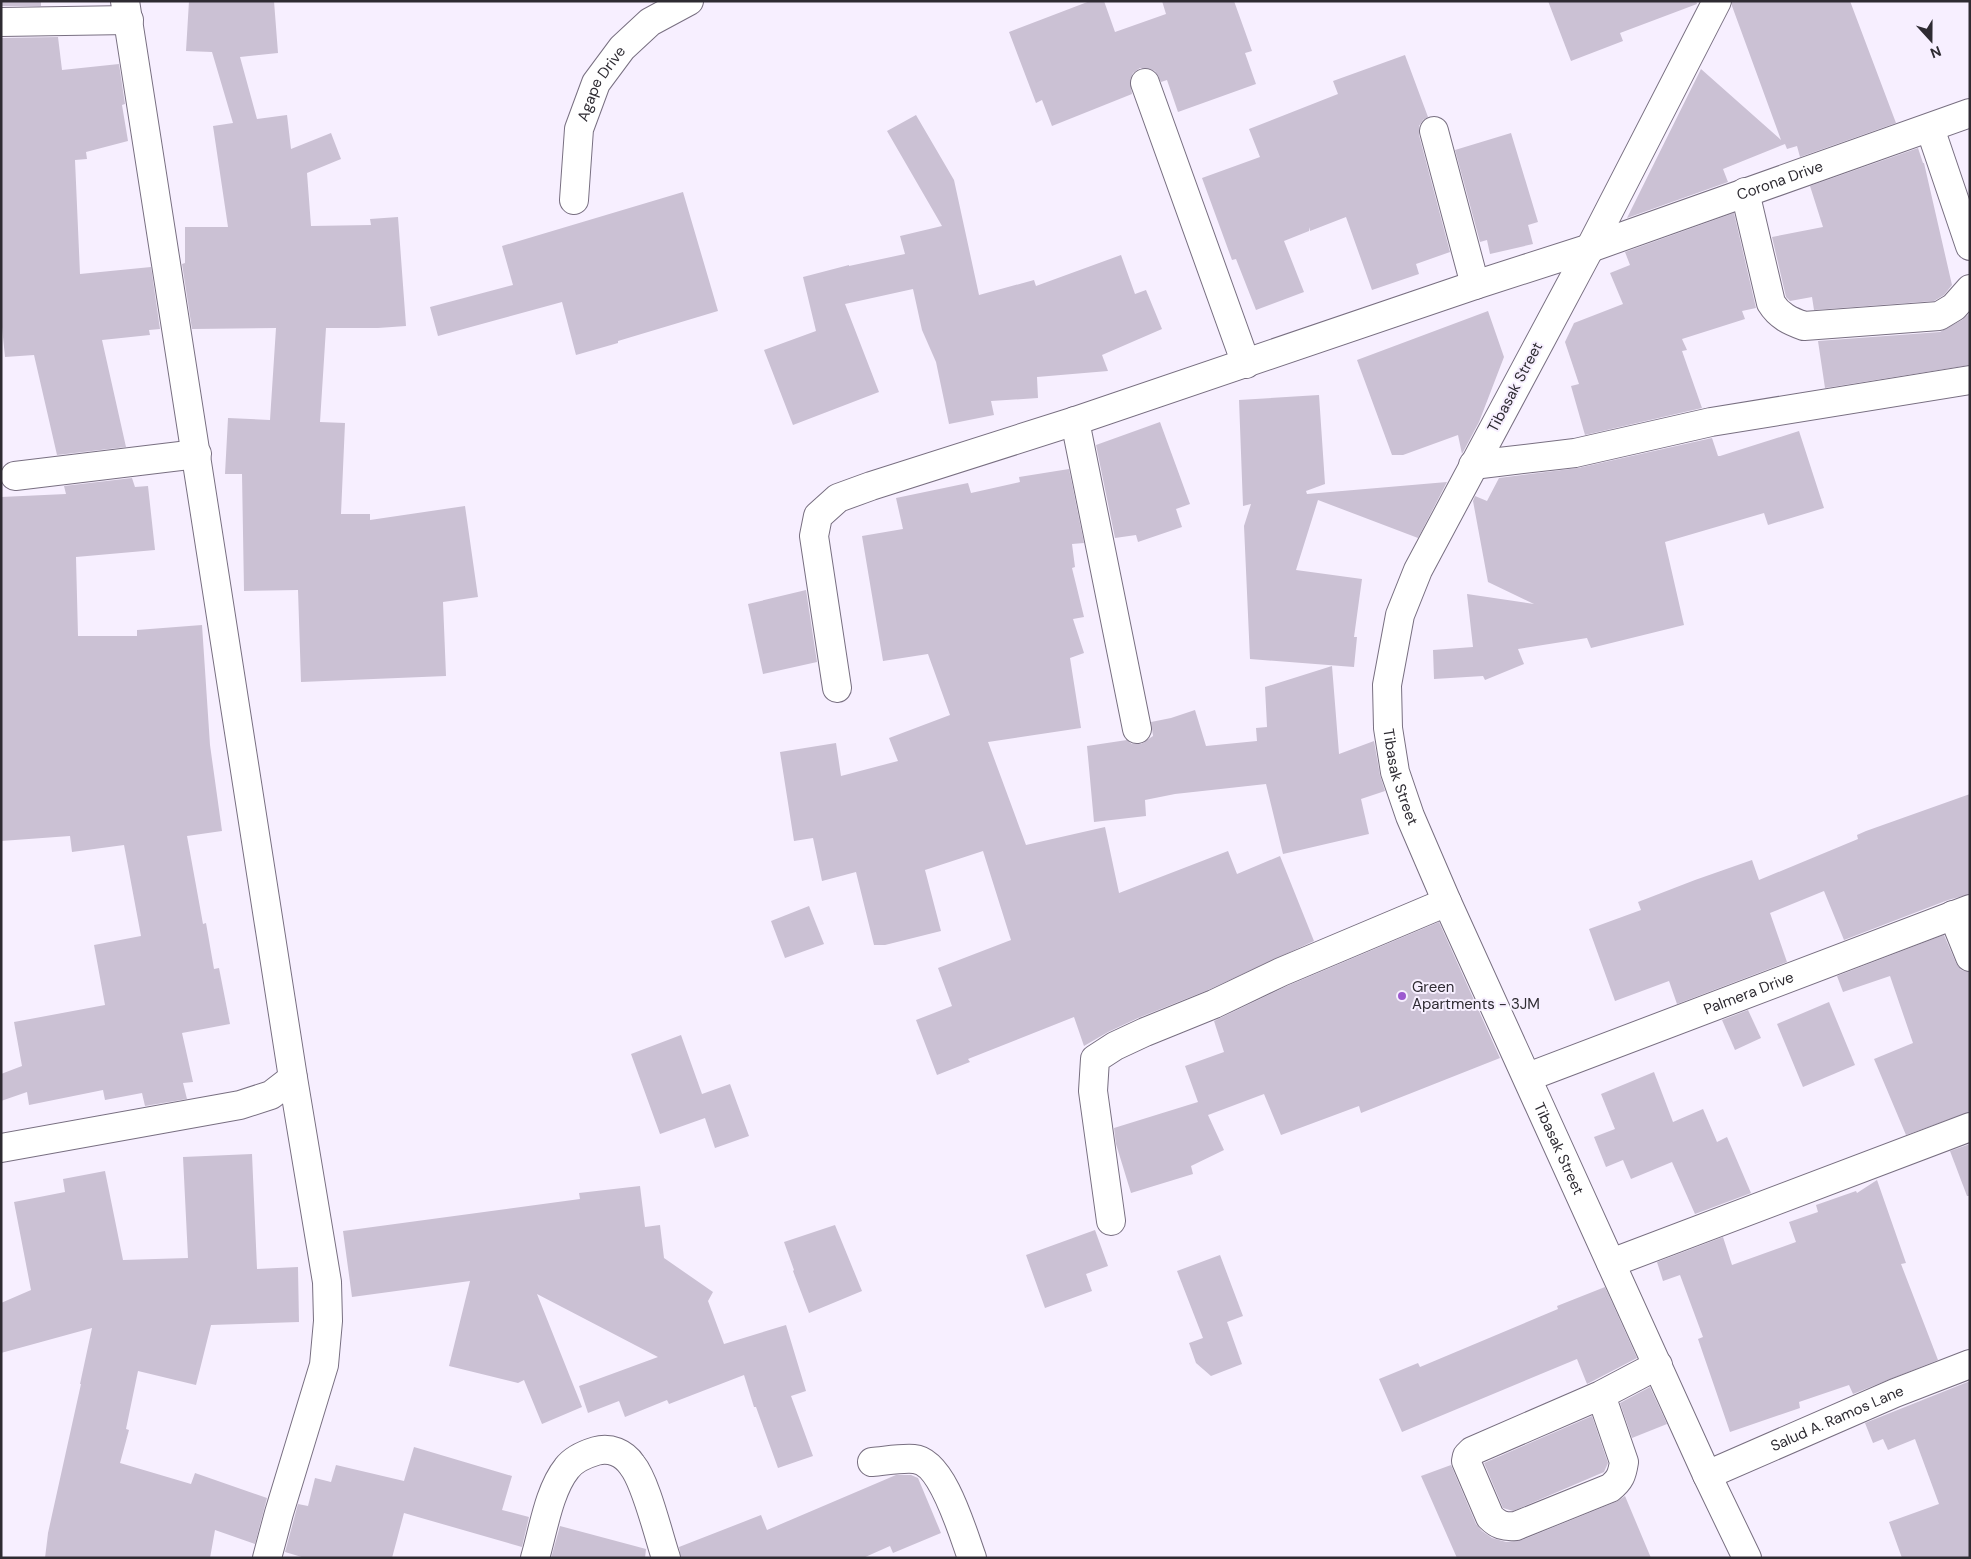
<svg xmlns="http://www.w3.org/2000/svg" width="1971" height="1559" viewBox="0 0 1971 1559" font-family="'DM Sans',sans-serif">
  <rect width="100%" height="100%" fill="#f7efff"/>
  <g fill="#cbc1d4">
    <rect x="1" y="1" width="40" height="5"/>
    <path d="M189 1H274L278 53 240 57 257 119 287 115 291 149 331 133 341 159 307 173 311 226 371 225 370 219 398 217 406 326 378 328H326L320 422 345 423 341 514H370V520L465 506 478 597 443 602 446 676 301 682 298 590 244 591 242 474H225L228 418 270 420 276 328 192 329 182 264 185 263V227H228L213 126 233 123 212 52 186 51Z"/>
    <path d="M1090 1H1104L1115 32 1166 14 1162 1H1234L1252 51 1245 53 1256 84 1178 112 1167 80 1161 82 1155 71 1147 68H1140L1133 73 1130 80 1132 94 1052 126 1042 100 1036 103 1009 32Z"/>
    <path d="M1548 1H1696L1697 4 1620 33 1623 41 1571 61Z"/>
    <path d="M1732 1H1850L1896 123 1800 157 1797 146 1787 149 1785 144 1723 169 1728 182 1627 218 1701 69 1781 140 1732 6Z"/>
    <path d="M58 37 62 70 119 64 125 104 122 105 128 141 86 152 87 159 75 160 80 274 151 267 160 329 149 330 150 335 102 340 126 447 57 455 34 355 5 357 1 317V38Z"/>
    <path d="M1405 55 1428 117 1423 120 1419 126V135L1450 252 1416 264 1419 274 1372 290 1346 217 1310 231 1309 227V231L1284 241 1304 292 1256 310 1236 259 1232 260 1202 178 1260 157 1249 129 1338 94 1333 81Z"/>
    <path d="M916 115 954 180 979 295 1034 280 1036 286 1121 255 1135 294 1146 290 1162 329 1102 355 1108 371 1037 377 1038 398 991 401 994 415 949 424 936 362 922 330 913 289 845 304 879 392 793 425 764 350 816 331 803 277 849 265V266L905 254 900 236 942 226 887 131Z"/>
    <path d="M1511 133 1538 222 1528 225 1533 244 1490 254 1487 240 1480 242 1455 150Z"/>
    <path d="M1918 148 1923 163H1924L1952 285 1944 295 1934 301 1814 310 1812 297 1790 301 1786 297 1772 237 1823 227 1810 186Z"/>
    <path d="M683 192 718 311 618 341V343L576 355 562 302 438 336 430 307 513 285 502 246Z"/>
    <path d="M1734 213 1756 308 1742 311 1745 319 1682 339 1687 350 1682 351 1702 408 1585 435 1571 386 1579 384 1565 342 1574 323 1623 304 1610 273 1630 265 1625 252Z"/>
    <path d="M1488 311 1504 357 1479 422 1462 454 1458 435 1403 455H1392L1357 360Z"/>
    <path d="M1970 313V365L1825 388 1818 341 1940 332 1962 320Z"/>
    <path d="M1319 395 1325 484 1306 491 1307 494 1447 482 1418 538 1318 500 1296 570 1362 579 1354 637H1357L1354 667 1250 659 1244 526 1251 504 1243 506 1239 400Z"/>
    <path d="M1160 422 1190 504 1176 509 1182 527 1138 542 1136 535 1115 538 1096 445Z"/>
    <path d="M1799 431 1824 508 1768 525 1764 513 1665 542 1684 625 1591 648 1587 638 1518 649 1524 664 1485 680 1483 676 1434 679 1433 650 1473 647 1467 594 1534 604 1488 582 1473 501 1475 496 1487 501 1499 478 1578 468 1712 438 1718 456H1720Z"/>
    <path d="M1069 469 1084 543 1072 544 1075 567 1072 568 1084 617 1073 619 1084 653 1070 658 1081 728 988 742 1026 845 1105 827 1119 893 1228 851 1237 874 1280 856 1314 941 1208 990 1138 1018 1108 1032 1084 1046 1074 1017 968 1059 970 1062 937 1075 916 1020 952 1006 938 968 1011 940 983 851 925 870 941 931 885 945H874L856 872 822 881 813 838 794 841 780 752 836 743 841 776 898 761 889 738 950 715 928 654 883 661 862 536 903 529 896 498 968 483 971 493 1020 482 1019 477Z"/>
    <path d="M132 478 135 487 148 486 155 550 76 557 78 636H137V630L202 625 210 745 222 831 187 836 203 924 206 923 214 969 219 968 230 1024 182 1033 193 1082 183 1083 187 1099 145 1106 142 1093 105 1100 103 1090 29 1105 27 1092 1 1101V1074L22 1066 14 1022 105 1005 94 945 141 936 124 845 72 852 70 836 1 841V497L66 494 64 486Z"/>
    <path d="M806 590 817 662 763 674 748 604Z"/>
    <path d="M1332 666 1339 754 1374 741 1380 775 1385 791 1361 799 1369 834 1283 854 1266 784 1175 794 1145 800 1146 816 1094 822 1087 746 1127 740 1132 744H1141L1153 736 1151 722 1171 718 1195 710 1206 746 1257 741 1256 728 1267 727 1265 687Z"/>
    <path d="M1970 794V894L1948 900 1844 940 1824 891 1770 913 1787 962 1677 1004 1669 981 1615 1001 1589 929 1641 910 1638 902 1695 880 1752 860 1759 880 1858 839 1857 835 1866 831Z"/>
    <path d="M809 906 824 944 785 958 771 921Z"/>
    <path d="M1439 922 1500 1058 1361 1113 1359 1106 1281 1135 1264 1094 1208 1115 1224 1150 1191 1166 1193 1174 1131 1193 1116 1144 1114 1128 1198 1102 1185 1066 1224 1052 1214 1021 1287 986Z"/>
    <path d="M1944 935 1956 963 1961 970 1970 972V1112L1906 1135 1874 1059 1913 1043 1890 976 1843 992 1837 976Z"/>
    <path d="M1829 1002 1855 1065 1803 1087 1777 1024Z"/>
    <path d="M1748 1010 1761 1038 1735 1050 1722 1020Z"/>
    <path d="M681 1035 702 1094 730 1084 749 1136 715 1148 705 1118 660 1134 631 1054Z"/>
    <path d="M1654 1072 1673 1122 1703 1109 1717 1142 1727 1137 1751 1193 1695 1214 1672 1162 1631 1179 1623 1160 1606 1167 1594 1137 1615 1129 1601 1094Z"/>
    <path d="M1970 1144V1196H1967L1950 1151Z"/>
    <path d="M252 1154 257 1269 298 1267 299 1322 211 1325 196 1385 138 1371 126 1429 129 1430 120 1463 191 1484 195 1473 267 1498 255 1544 215 1530 210 1558H45L48 1533 81 1384H80L92 1328 1 1353V1303L31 1290 14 1202 65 1192 63 1179 105 1171 123 1260 188 1258 183 1157Z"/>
    <path d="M1877 1180 1906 1263 1901 1264 1938 1360 1853 1394 1849 1385 1799 1402 1800 1408 1730 1432 1698 1339 1703 1337 1680 1275 1663 1281 1657 1262 1723 1237 1732 1265 1796 1242 1789 1222 1818 1212 1816 1205 1856 1191 1857 1193Z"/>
    <path d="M640 1186 645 1227 660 1225 664 1258 713 1292 708 1301 724 1344 786 1325 806 1391 791 1396 813 1456 778 1468 756 1407H754L744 1375 669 1404 667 1400 625 1417 619 1401 588 1413 579 1386 658 1357 537 1294 582 1407 542 1424 524 1380 518 1383 449 1366 470 1281 352 1297 343 1231 580 1199 579 1193Z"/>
    <path d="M835 1225 862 1291 809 1313 793 1271 794 1270 784 1242Z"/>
    <path d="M1095 1230 1108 1266 1086 1274 1092 1291 1045 1308 1026 1255Z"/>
    <path d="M1220 1255 1243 1316 1227 1322 1242 1364 1211 1376 1196 1363 1189 1343 1203 1338 1177 1271Z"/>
    <path d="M1605 1287 1637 1358 1587 1384 1577 1359 1402 1432 1379 1379 1418 1363 1420 1367 1558 1309 1557 1306Z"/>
    <path d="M1970 1381V1558H1902L1889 1522 1939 1504 1915 1439 1888 1450 1883 1439 1873 1443 1865 1423Z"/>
    <path d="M1650 1387 1667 1424 1632 1438 1620 1403Z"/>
    <path d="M1592 1416 1608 1463 1604 1472 1513 1511 1503 1508 1484 1463Z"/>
    <path d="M414 1447 512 1476 502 1510 529 1517 522 1547 404 1513 392 1558H305L285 1552 298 1504 308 1506 315 1478 331 1482 336 1465 404 1481Z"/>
    <path d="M1451 1465 1476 1524 1482 1531 1492 1538 1506 1542 1522 1540 1616 1502 1625 1496 1651 1558H1457L1421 1476Z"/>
    <path d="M896 1475H911L918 1478 941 1533 893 1553 890 1546 863 1558H681L679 1547 761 1515 767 1530Z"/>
    <path d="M560 1526 646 1549 645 1558H551Z"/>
  </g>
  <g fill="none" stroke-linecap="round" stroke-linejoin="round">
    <g stroke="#786f81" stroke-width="30">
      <g id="minor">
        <path d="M125 1 293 1078 327 1282 328 1321 324 1365 279 1513 267 1558"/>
        <path id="s1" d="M1717 1 1590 248 1418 570 1400 615 1387 685 1388 728 1395 772 1410 816 1447 902 1707 1475 1747 1558"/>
        <path d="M1 22 129 20"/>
        <path d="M1145 83 1246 364"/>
        <path d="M1930 128 1970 246"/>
        <path d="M1434 131 1475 285"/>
        <path d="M1745 192 1771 303C1779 316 1790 321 1804 326L1939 316 1954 307 1970 289"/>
        <path id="s2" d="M574 200 579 129 596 83 622 48 650 22 689 1"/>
        <path d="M1075 421 1137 729"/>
        <path d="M1473 465 1575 453 1711 422 1970 380"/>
        <path d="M15 476 197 454"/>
        <path id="s3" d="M837 688 814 536 818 516 838 498 871 486 1075 421 1475 285 1590 248 1970 113"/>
        <path d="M1953 915 1970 957"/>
        <path id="s4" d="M1528 1077 1970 909"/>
        <path d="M1 1148 240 1105 271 1095 293 1078"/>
        <path d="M1111 1221 1093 1091 1095 1059 1115 1046 1145 1032 1214 1004 1281 972 1447 902"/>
        <path d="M1611 1263 1970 1127"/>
        <path d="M1601 1395 1624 1462C1622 1475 1620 1480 1610 1488L1516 1526C1504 1527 1498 1525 1490 1517L1466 1461 1467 1456 1472 1451 1601 1395 1658 1365"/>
        <path d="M872 1462C885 1461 900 1458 914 1459 943 1461 963 1534 972 1558"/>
        <path id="s5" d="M1707 1475 1895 1393 1970 1364"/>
        <path d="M535 1558C543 1531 549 1490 567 1468 573 1460 586 1454 596 1451 610 1447 624 1453 632 1465 646 1482 658 1534 666 1558"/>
      </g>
    </g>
    <use href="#minor" stroke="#fff" stroke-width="28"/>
  </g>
  <circle fill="#9c59cf" stroke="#f7efff" stroke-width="2" cx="1402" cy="996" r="5"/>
  <g text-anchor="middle" stroke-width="4" stroke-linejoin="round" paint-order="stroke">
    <g font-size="15" fill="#2e2b32" stroke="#f7efff">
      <text dy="5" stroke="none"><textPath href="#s2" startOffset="122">Agape Drive</textPath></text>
      <text dy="5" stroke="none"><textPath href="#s3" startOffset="1195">Corona Drive</textPath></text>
      <text transform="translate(1515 387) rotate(-62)" y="5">Tibasak Street</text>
      <text dy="5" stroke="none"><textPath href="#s1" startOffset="856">Tibasak Street</textPath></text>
      <text dy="5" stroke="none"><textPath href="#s4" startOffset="236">Palmera Drive</textPath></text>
      <text dy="5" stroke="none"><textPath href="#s1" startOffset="1261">Tibasak Street</textPath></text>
      <text dy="5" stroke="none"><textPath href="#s5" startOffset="142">Salud A. Ramos Lane</textPath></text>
    </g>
    <g font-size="15" fill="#2e2b32" stroke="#f7efff" text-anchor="start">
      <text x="1412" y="992">Green<tspan x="1412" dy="17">Apartments - 3JM</tspan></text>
    </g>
  </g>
  <rect width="1971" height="1559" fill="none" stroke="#2e2b32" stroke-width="5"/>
  <g transform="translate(1931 40) rotate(159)" stroke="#f7efff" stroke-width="4" paint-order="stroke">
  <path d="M0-4L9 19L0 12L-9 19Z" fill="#2e2b32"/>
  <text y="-8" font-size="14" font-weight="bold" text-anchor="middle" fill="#2e2b32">N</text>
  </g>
</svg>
